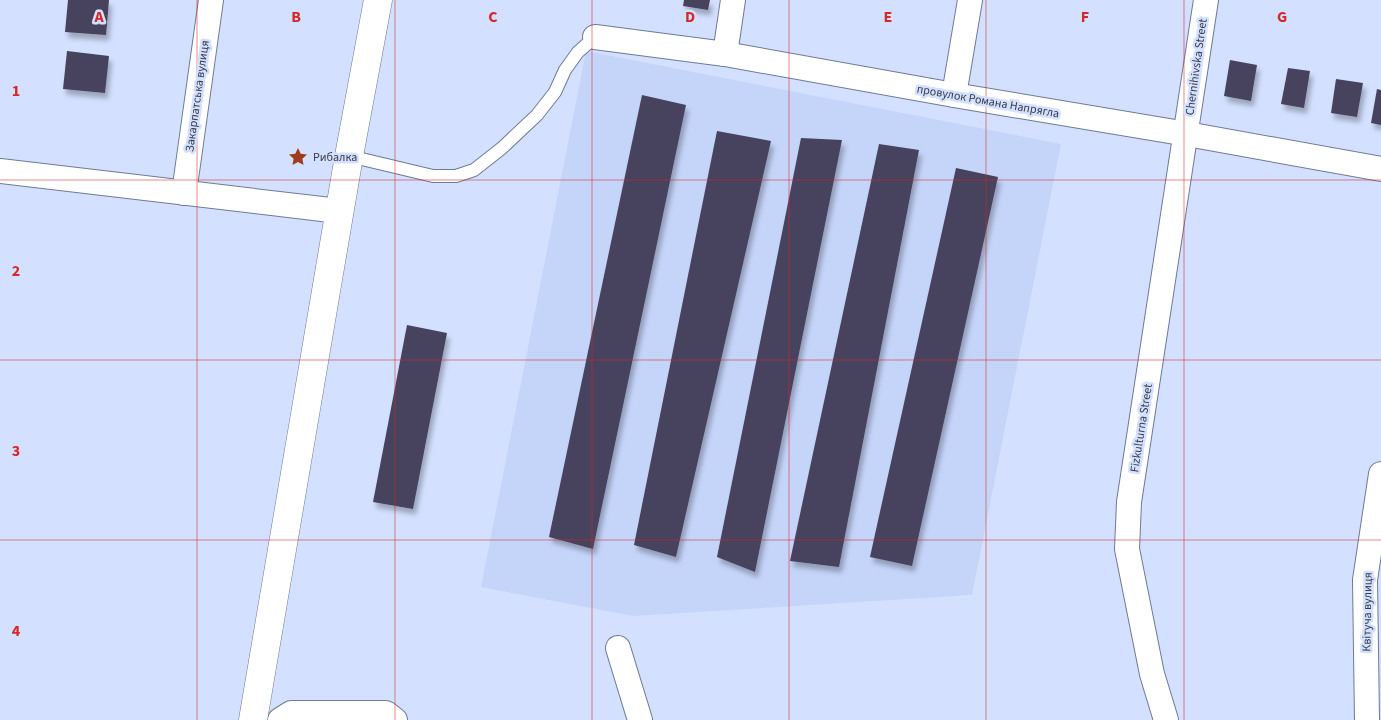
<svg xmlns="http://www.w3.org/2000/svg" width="1381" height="720" viewBox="0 0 1381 720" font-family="'Source Sans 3',sans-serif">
  <defs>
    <filter id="shadow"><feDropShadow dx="3" dy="5.5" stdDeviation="2.5" flood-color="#0004"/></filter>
  </defs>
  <rect width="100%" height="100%" fill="#d3e0ff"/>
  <path fill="#c5d5fa" d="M586 51 1061 144 972 595 633 616 481 587Z"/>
  <g fill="#47425d" filter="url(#shadow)">
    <path d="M68 0H109L106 35 65 32Z"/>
    <path d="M684 0H710L708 10 683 6Z"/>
    <path d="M67 51 109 56 105 93 63 89Z"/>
    <path d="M1230 60 1257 65 1251 101 1224 96Z"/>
    <path d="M1288 68 1310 71 1304 108 1281 104Z"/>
    <path d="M1336 79 1363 83 1357 117 1331 113Z"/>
    <path d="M1377 89 1381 90V125L1371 123Z"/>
    <path d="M642 95 686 105 593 549 549 537Z"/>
    <path d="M717 131 771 141 676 557 634 545Z"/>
    <path d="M801 138 842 140 755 572 717 557Z"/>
    <path d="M879 144 919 150 839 567 790 561Z"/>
    <path d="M956 168 998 177 912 566 870 557Z"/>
    <path d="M407 325 447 333 413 509 373 502Z"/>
  </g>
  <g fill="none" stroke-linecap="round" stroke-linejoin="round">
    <g stroke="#6f7a96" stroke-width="14">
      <path id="service" d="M349 156 433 176H456L474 170 502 148 537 115 555 92 565 70 578 52 595 37"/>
    </g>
    <g stroke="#6f7a96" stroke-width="26">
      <g id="minor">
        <path d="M595 37 725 54 954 95 1187 134 1381 169"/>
        <path d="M725 54 733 0"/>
        <path d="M954 95 970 0"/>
        <path d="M0 171 339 211"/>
        <path d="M184 193 211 0"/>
        <path d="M618 648 640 720"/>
        <path d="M280 720 291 713H386L395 720"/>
        <path d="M1166 720 1152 674 1127 549 1129 502 1206 0"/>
        <path d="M1367 720 1365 580 1381 474"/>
      </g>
    </g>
    <g stroke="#6f7a96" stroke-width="29">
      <path id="tertiary" d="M253 720 349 156 378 0"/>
    </g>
    <use href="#service" stroke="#fff" stroke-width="12"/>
    <use href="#minor" stroke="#fff" stroke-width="24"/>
    <use href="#tertiary" stroke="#fff" stroke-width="28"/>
  </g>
  <path fill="none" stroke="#d62828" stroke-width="1" stroke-opacity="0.55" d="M197 0V720M395 0V720M592 0V720M789 0V720M986 0V720M1184 0V720M0 180H1381M0 360H1381M0 540H1381"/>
  <defs>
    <g id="sight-bare" transform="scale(1.5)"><path d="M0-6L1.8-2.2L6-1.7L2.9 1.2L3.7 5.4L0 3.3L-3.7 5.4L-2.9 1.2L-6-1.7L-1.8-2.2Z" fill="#a23b1d" stroke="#d3e0ff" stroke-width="2.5" paint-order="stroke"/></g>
  </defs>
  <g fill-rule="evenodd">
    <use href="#sight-bare" x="298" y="157"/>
  </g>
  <g text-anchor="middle" stroke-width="5" stroke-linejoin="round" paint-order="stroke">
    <g font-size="12" fill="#373c49" stroke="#d3e0ff">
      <text transform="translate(1196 67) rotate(-82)" y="4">Chernihivska Street</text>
      <text transform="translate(197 96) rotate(-82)" y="4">Закарпатська вулиця</text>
      <text transform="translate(988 101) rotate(10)" y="4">провулок Романа Напрягла</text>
      <text transform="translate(1141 428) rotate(-81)" y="4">Fizkulturna Street</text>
      <text transform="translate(1367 612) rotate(-89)" y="4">Квітуча вулиця</text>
    </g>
    <g font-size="12" fill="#373c49" stroke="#d3e0ff" text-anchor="start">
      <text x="313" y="161">Рибалка</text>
    </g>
  </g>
  <g font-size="16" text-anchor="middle" font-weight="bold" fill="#d62828" stroke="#d3e0ff" stroke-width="5" stroke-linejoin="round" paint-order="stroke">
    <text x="99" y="22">A</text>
    <text x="296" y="22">B</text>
    <text x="493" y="22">C</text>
    <text x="690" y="22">D</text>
    <text x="888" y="22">E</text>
    <text x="1085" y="22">F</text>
    <text x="1282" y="22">G</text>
    <text x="16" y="96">1</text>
    <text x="16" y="276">2</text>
    <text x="16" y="456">3</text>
    <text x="16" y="636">4</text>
  </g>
</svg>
